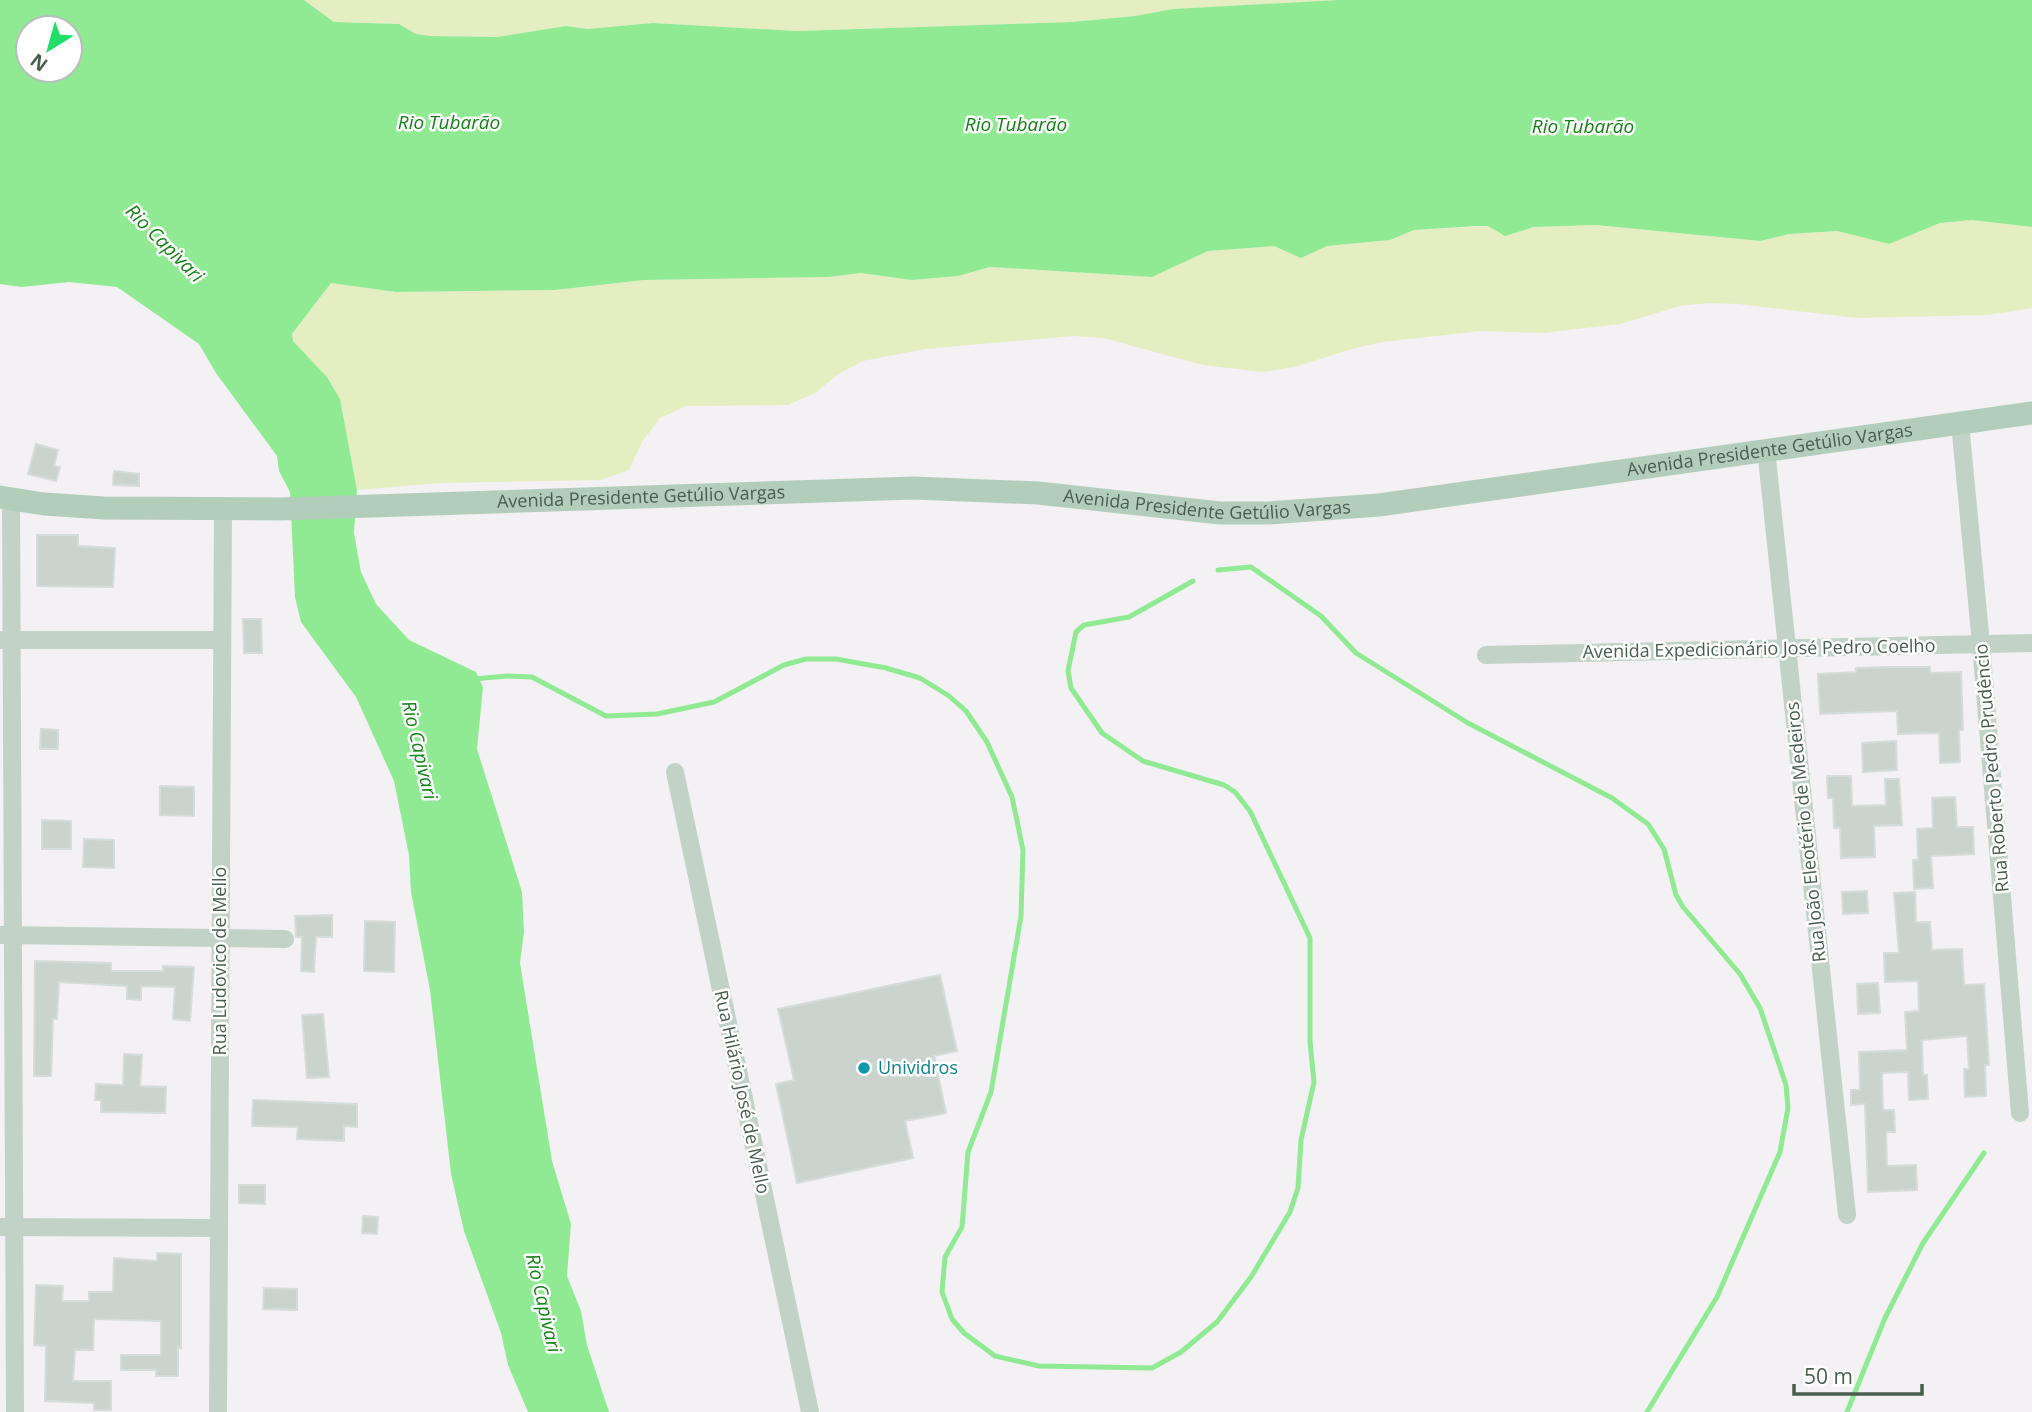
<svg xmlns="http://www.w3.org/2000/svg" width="2032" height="1412" viewBox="0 0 2032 1412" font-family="'Open Sans',sans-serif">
  <rect width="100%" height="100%" fill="#f3f1f3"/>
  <g fill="#e5eec1">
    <path d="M304 0H1338L1173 9 1135 16 1072 22 797 31 653 23 587 29 565 26 497 37 430 36 416 34 399 24 334 22Z"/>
    <path d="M1972 220 2032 227V308L1987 315 1856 318 1738 304 1709 303 1680 306 1620 324 1543 333 1481 331 1382 342 1352 349 1294 367 1262 372 1203 365 1103 338 1073 336 925 349 863 361 837 375 815 393 788 405 686 406 660 418 642 442 629 470 601 480 441 483 357 490 340 399 327 377 293 341 292 334 331 283 396 292 555 290 644 280 829 277 861 273 912 280 958 276 990 267 1152 277 1208 251 1274 246 1301 257 1327 246 1390 240 1414 230 1488 226 1505 235 1534 227 1596 225 1760 241 1789 234 1837 231 1889 244 1940 223Z"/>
  </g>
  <path fill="#90ea93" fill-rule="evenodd" d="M0 0H304L334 22 399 24 416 34 430 36 497 37 566 26 587 29 653 23 797 31 1072 22 1135 16 1173 9 1338 0H2032V227L1972 220 1940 223 1889 244 1837 231 1789 234 1760 241 1596 225 1534 227 1505 236 1488 226H1477L1414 230 1390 240 1327 246 1301 258 1274 246 1208 251 1152 277 990 267 958 276 912 280 861 273 829 277 644 280 555 290 396 292 331 283 292 334 293 341 327 377 340 399 357 490 354 533 361 572 376 604 409 640 476 672 483 687 477 749 522 892 524 932 520 963 552 1161 571 1224 567 1276 581 1311 587 1345 609 1412H528L508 1365 501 1333 464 1231 451 1174 430 990 411 892 409 855 394 781 356 697 301 622 295 597 290 492 279 471 277 456 216 373 199 344 117 287 69 282 22 287 0 284ZM28 28H70V70H28Z"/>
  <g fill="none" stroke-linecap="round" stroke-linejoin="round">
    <g stroke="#90ea93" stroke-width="5">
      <path d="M1218 570 1251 567 1321 616 1356 653 1468 723 1612 798 1648 824 1664 849 1676 895 1683 907 1740 974 1760 1008 1786 1085 1788 1108 1780 1152 1717 1297 1647 1412"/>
      <path d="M473 679 507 676 532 677 606 716 657 714 714 702 784 665 806 659H836L886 668 920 678 949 696 966 711 987 742 1012 797 1023 850 1021 916 991 1092 968 1152 962 1227 945 1257 942 1292 952 1319 964 1333 995 1356 1039 1366 1152 1368 1181 1352 1217 1322 1251 1277 1290 1212 1298 1188 1301 1140 1314 1082 1310 1042V938L1250 811 1235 792 1224 785 1143 761 1102 733 1071 688 1068 671 1076 632 1084 625 1129 617 1193 581"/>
      <path d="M1847 1412 1885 1318 1923 1243 1984 1153"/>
    </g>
  </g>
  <g fill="#cbd3cf" stroke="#d5dcd9" stroke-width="2">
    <path d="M36 444 58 450 54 466 60 467 56 481 28 474Z"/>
    <path d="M114 471 139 474V486L113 485Z"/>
    <path d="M37 535H78V546L115 548 113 587 37 586Z"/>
    <path d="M243 619H261L262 653H244Z"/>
    <path d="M1886 667H1930V673L1961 672 1963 730H1959L1960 762 1940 763 1939 733 1898 734 1897 711 1820 714 1818 674 1856 672V668Z"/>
    <path d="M41 729 58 730V749H40Z"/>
    <path d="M1896 741 1897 770 1863 772 1862 743Z"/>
    <path d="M1827 776H1851L1852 806 1886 805 1885 779H1899L1902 825 1874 826 1875 857 1841 858 1840 828H1834L1833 798H1828Z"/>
    <path d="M160 786 194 787V816L160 815Z"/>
    <path d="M1955 797 1957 827H1973L1974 854 1931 856 1933 888 1914 889 1913 860H1918L1917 829 1933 828 1932 798Z"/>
    <path d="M42 820 71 821V849H42Z"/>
    <path d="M84 839 114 840V868L83 867Z"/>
    <path d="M1867 891 1868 913 1843 914 1842 892Z"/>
    <path d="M1915 892 1916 922H1930L1932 950 1962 949 1964 985 1984 984 1989 1065H1985L1986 1096 1965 1097 1964 1069H1969L1967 1036 1922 1040 1923 1075H1927L1928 1099 1909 1100 1908 1072 1882 1073 1883 1110H1894L1895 1132H1886L1887 1166 1916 1165 1917 1190 1868 1192 1865 1104 1851 1105V1090H1860L1859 1052 1907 1050 1905 1012 1919 1011 1918 981 1885 982 1884 953H1899L1894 893Z"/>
    <path d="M332 915V937H316L314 972 301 971 302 937H296L295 916Z"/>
    <path d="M365 921 395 922 394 972 364 971Z"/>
    <path d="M35 961 111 963V971H163V966L194 967 190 1021 173 1019 175 987 141 986V1000L127 999V986L59 982 57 1019H53L51 1076H34Z"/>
    <path d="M940 975 957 1051 934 1056 946 1113 905 1121 913 1158 797 1183 776 1084 794 1080 778 1009Z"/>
    <path d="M1878 983 1880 1013 1858 1014 1857 984Z"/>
    <path d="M323 1014 329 1077 307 1078 302 1015Z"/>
    <path d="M124 1054 142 1055 140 1086 166 1087 165 1113 101 1112V1100H95L96 1084 123 1085Z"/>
    <path d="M253 1100 357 1104V1127L344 1126V1141L297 1139 298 1127 252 1126Z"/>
    <path d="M239 1185H265V1204L239 1203Z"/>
    <path d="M363 1216 378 1217 377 1234 362 1233Z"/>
    <path d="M157 1253 181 1254V1348L178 1347V1376H156V1370H121V1355H161V1321L94 1319 93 1350H75L73 1381H111V1410H94V1403L45 1401 46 1346 34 1345 36 1285 63 1286 62 1301H89V1292H113L114 1258 157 1261Z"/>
    <path d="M264 1288 297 1289V1310L263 1309Z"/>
  </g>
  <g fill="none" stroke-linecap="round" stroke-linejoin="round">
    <g stroke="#c2d2c7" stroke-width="18">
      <path d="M1960 423 1981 644 2020 1113"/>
      <path d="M1766 449 1847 1215"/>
      <path d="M11 499 15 1412"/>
      <path d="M2 640H222"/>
      <path d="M1486 655 2032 643"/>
      <path d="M675 772 810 1412"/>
      <path d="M0 935 285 939"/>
      <path d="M0 1227 219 1228"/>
      <path d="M218 1412 223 510"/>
    </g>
    <path stroke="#b2cebb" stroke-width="23" id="s1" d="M0 497 44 504 104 508 281 509 914 488 1038 493 1220 513H1268L1379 505 2032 413"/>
  </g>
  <circle fill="#0f9aa8" stroke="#fff" stroke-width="2.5" cx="864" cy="1068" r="7"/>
  <g text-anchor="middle" stroke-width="5" stroke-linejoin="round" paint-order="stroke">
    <g font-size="18" fill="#495e4f" stroke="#fff">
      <text dy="6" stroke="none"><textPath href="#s1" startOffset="1776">Avenida Presidente Getúlio Vargas</textPath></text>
      <text dy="6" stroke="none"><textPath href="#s1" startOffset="642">Avenida Presidente Getúlio Vargas</textPath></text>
      <text dy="6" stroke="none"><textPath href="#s1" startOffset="1209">Avenida Presidente Getúlio Vargas</textPath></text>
      <text transform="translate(1759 649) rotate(-1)" y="6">Avenida Expedicionário José Pedro Coelho</text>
      <text transform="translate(1992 768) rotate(-95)" y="6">Rua Roberto Pedro Prudêncio</text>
      <text transform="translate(1806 832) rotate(-96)" y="6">Rua João Eleotério de Medeiros</text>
      <text transform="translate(220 961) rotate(-90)" y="6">Rua Ludovico de Mello</text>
      <text transform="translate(742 1092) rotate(78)" y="6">Rua Hilário José de Mello</text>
    </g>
    <g font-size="18" fill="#0d838f" stroke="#fff" text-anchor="start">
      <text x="878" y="1074">Unividros</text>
    </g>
    <g font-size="19" font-style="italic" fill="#118315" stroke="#fff">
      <text x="449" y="129">Rio Tubarão</text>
      <text x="1016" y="131">Rio Tubarão</text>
      <text x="1583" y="133">Rio Tubarão</text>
      <text transform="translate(165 243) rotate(45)" y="7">Rio Capivari</text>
      <text transform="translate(420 750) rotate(77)" y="7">Rio Capivari</text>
      <text transform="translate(544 1303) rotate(77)" y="7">Rio Capivari</text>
    </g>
  </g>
  <g transform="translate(49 49) rotate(217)"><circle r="33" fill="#ffffff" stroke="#b6bfb9" stroke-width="2"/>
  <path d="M0-5L12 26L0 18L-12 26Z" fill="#1fdf69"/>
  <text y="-10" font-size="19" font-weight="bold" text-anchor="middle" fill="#495e4f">N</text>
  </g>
  <path d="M1794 1384v10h128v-10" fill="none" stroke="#495e4f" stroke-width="3.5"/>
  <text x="1804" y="1384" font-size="21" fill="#495e4f" stroke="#ffffff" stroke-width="5" paint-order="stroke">50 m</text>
</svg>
